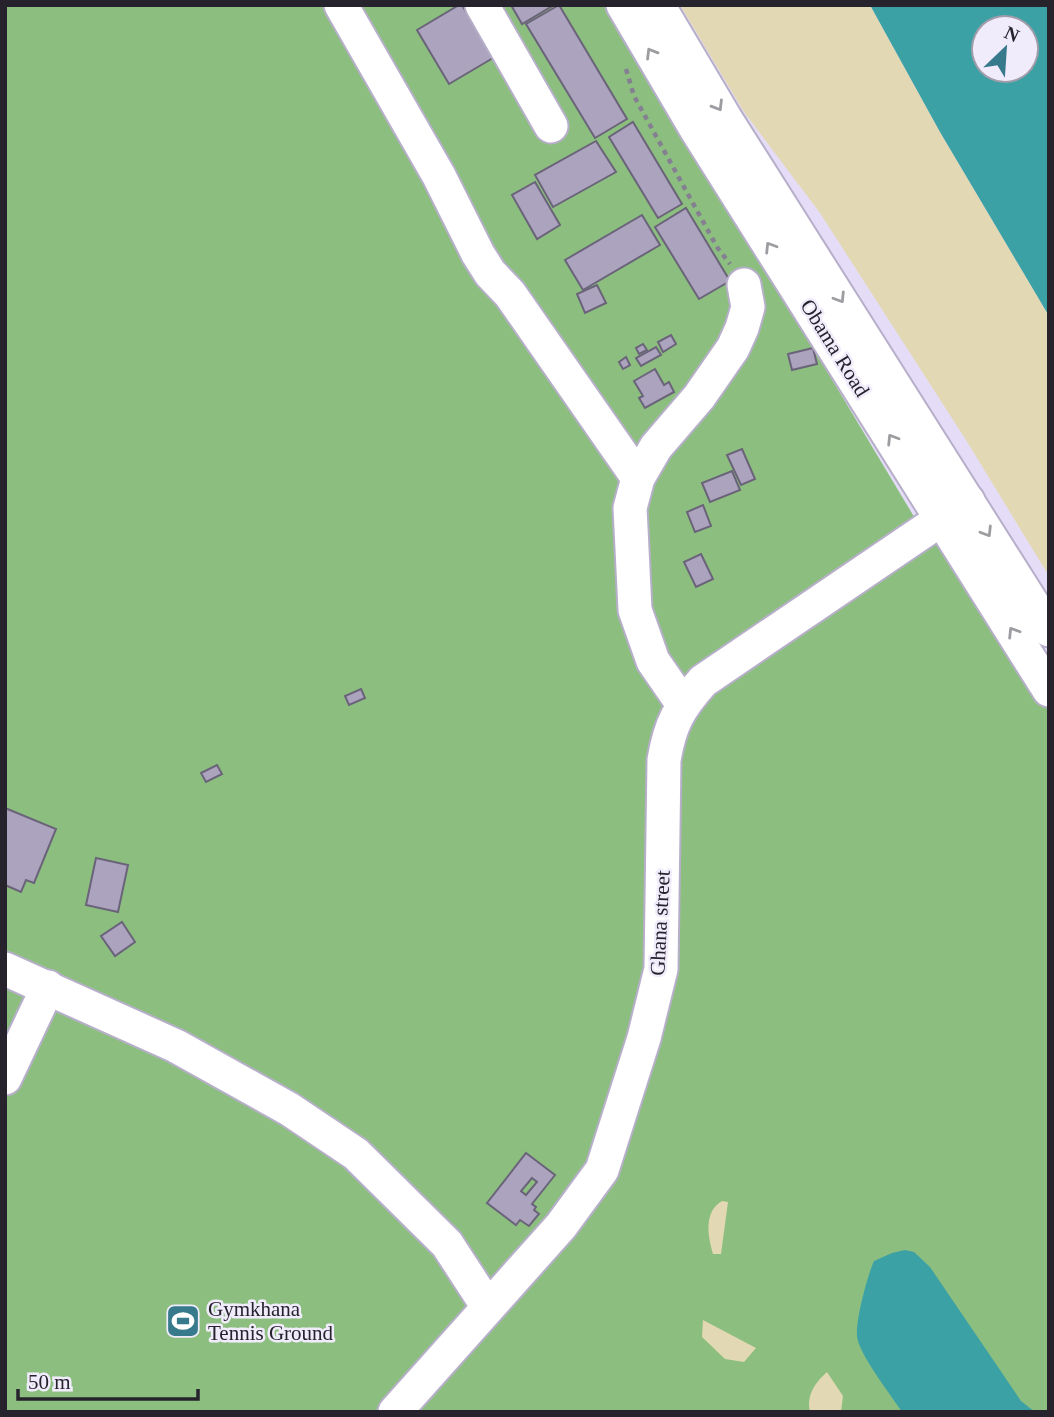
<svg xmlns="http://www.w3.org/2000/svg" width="1054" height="1417" viewBox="0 0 1054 1417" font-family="'Times New Roman',serif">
  <rect width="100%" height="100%" fill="#e5ddf8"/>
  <path fill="#8cbf7f" d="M5 5H608L913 515 980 588 1049 689V1412H5Z"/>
  <g fill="#e2d8b3">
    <path d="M680 5H870L940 132 1049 316V576L966 440 820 213 744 112Z"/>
    <path d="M722 1201 728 1202 721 1254H713C708 1237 703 1212 722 1201Z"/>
    <path d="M703 1320 756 1348 744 1362 725 1359 702 1337Z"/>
    <path d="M827 1372 843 1396 841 1412H810C806 1395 815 1383 827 1372Z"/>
  </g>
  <g fill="#3ca1a5" fill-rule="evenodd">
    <path d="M870 5H1049V316L940 132ZM984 28H1026V70H984Z"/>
    <path d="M905 1250 914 1252 930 1267 1021 1401 1035 1412H902C891 1395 858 1353 857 1336 856 1319 867 1277 874 1261L892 1253Z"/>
  </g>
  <g fill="#aca4be" stroke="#6a637a" stroke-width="2" fill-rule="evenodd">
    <path d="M459 5H462L493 58 449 84 417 30Z"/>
    <path d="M511 5H554L522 24Z"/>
    <path d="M559 5 627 119 595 138 526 24Z"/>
    <path d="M633 122 682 204 658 218 609 137Z"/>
    <path d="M596 141 616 172 553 207 535 175Z"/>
    <path d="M535 182 560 225 537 239 512 195Z"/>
    <path d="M686 208 730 281 699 299 655 227Z"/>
    <path d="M642 215 660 245 583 290 565 260Z"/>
    <path d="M597 285 606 303 585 313 577 294Z"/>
    <path d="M671 335 676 344 663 352 658 342Z"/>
    <path d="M643 344 647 350 639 354 636 348Z"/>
    <path d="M656 347 661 355 641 366 636 358Z"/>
    <path d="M813 348 817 364 792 370 788 354Z"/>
    <path d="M626 357 630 365 623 369 619 362Z"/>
    <path d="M655 369 664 385 669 382 674 392 645 408 639 398 643 396 634 381Z"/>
    <path d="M742 449 755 479 741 485 727 455Z"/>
    <path d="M732 471 740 490 710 502 702 483Z"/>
    <path d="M703 505 711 526 695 532 687 512Z"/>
    <path d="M701 554 713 579 696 587 684 562Z"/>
    <path d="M361 689 365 698 349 705 345 696Z"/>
    <path d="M217 765 222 774 206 782 201 773Z"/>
    <path d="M5 808 56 829 34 883 26 880 21 892 5 885Z"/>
    <path d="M96 858 128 865 118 912 86 905Z"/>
    <path d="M122 922 135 942 115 956 101 936Z"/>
    <path d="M526 1153 555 1175 532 1204 536 1207 534 1210 539 1214 529 1226 520 1220 516 1225 487 1203ZM532 1178 537 1182 526 1195 521 1191Z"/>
  </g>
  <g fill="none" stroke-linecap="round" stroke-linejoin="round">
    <g stroke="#b7afc9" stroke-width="37">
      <g id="minor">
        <path d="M341 5 439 176 478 254 490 273 510 294 638 478"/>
        <path d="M482 5 551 126"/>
        <path d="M623 5 696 129 1049 690"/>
        <path d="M658 5 725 118 1049 630"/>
        <path d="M682 703 653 661 635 610 630 508 638 478 656 447 699 397 733 348 742 328 748 307 744 285"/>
        <path d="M5 969 176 1046 289 1109 356 1154 447 1244 488 1307"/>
        <path d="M5 1078 48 987"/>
        <path d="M395 1412 561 1226 602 1170 644 1038 661 969 664 760C670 724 679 708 703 681L968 501"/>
      </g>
    </g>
    <path stroke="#847f91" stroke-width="4.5" stroke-dasharray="5 5" stroke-linecap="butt" d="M626 69 634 96 717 247 730 264"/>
    <use href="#minor" stroke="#fff" stroke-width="33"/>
  </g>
  <defs><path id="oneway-chevron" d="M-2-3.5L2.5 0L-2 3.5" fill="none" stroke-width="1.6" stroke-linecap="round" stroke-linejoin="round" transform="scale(1.75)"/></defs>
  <g stroke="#9d9ca0">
    <use href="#oneway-chevron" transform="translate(651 53) rotate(-121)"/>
    <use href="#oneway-chevron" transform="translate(718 106) rotate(59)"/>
    <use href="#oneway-chevron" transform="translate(770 247) rotate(-122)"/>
    <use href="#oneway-chevron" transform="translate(840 298) rotate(58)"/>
    <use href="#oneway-chevron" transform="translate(892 439) rotate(-122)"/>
    <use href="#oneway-chevron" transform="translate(987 532) rotate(58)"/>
    <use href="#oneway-chevron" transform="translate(1013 632) rotate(-122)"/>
  </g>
  <defs>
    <g id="stadium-square" transform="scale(1.75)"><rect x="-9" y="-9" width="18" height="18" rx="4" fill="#377a8b" stroke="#f1ecfc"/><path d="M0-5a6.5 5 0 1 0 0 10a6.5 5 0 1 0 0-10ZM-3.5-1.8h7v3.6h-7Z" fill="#fff"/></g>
  </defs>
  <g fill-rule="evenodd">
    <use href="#stadium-square" x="183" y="1321"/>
  </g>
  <g text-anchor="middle" stroke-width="5" stroke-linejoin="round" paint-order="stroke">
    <g font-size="21" fill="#26232d" stroke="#f1ecfc">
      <text transform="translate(835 348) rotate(58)" y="7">Obama Road</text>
      <text transform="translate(660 923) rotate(-87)" y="7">Ghana street</text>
    </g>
    <g font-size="21" fill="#26232d" stroke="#f1ecfc" text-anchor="start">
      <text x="208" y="1316">Gymkhana<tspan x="208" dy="24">Tennis Ground</tspan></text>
    </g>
  </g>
  <rect width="1054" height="1417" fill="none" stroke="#26232d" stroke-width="14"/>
  <g transform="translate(1005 49) rotate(25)"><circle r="33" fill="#f1ecfc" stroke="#a09ca9" stroke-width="2"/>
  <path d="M0-5L12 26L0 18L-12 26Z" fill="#377a8b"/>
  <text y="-10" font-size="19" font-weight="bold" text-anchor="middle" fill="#26232d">N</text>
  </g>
  <path d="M18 1389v10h180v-10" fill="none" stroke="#26232d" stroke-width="3.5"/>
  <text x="28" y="1389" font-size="21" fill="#26232d" stroke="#f1ecfc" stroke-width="5" paint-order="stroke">50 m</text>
</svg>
